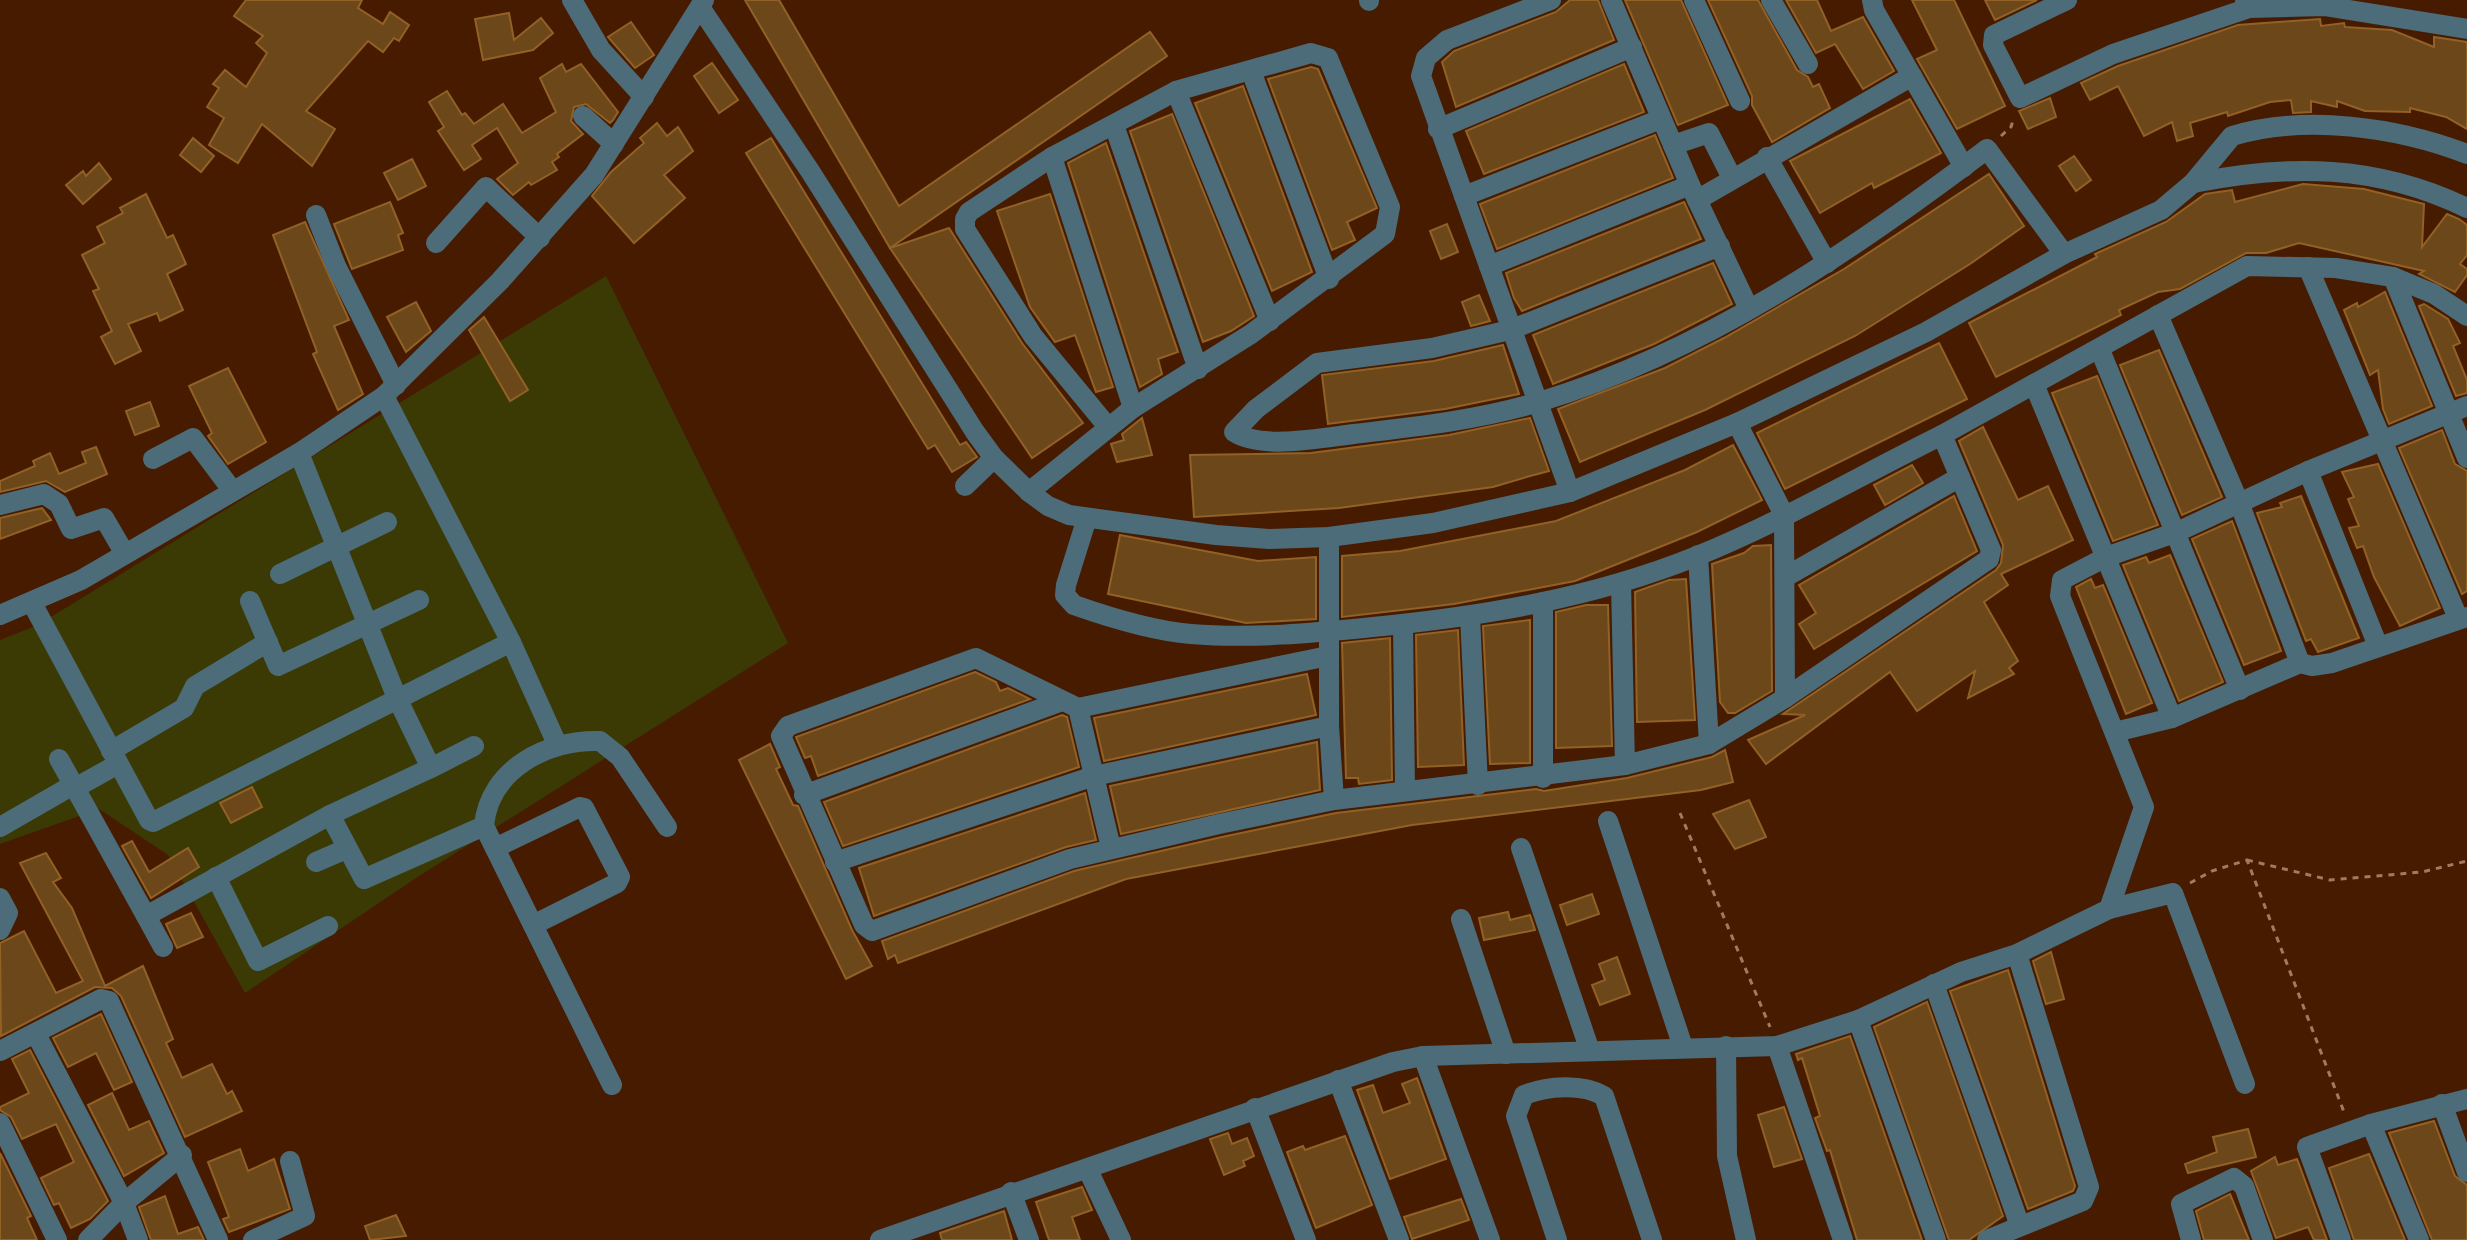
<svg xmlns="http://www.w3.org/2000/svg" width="2467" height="1240" viewBox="0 0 2467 1240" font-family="Inter,sans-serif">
  <rect width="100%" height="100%" fill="#471b00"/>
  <path fill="#3b3a05" d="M606 276 788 643 419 876 245 993 168 855 99 809 0 844V640L38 625Z"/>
  <g fill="#6c471a" stroke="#926126" stroke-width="2">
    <path d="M246 0H362L358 8 383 24 390 12 409 25 399 41 394 38 383 52 368 41 306 111 335 129 312 166 262 124 238 163 209 145 224 118 207 107 219 88 213 84 225 70 246 87 267 53 256 43 263 36 234 16Z"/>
    <path d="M745 0H779L899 206 1150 32 1167 56 890 248Z"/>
    <path d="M1570 0H1598L1614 40 1456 107 1442 62 1454 51 1556 12Z"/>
    <path d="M1625 0H1681L1728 105 1678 125Z"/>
    <path d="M1708 0H1758L1797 70 1808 77 1813 87 1819 84 1830 108 1772 142 1752 105V96Z"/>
    <path d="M1786 0H1817L1831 31 1863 17 1894 71 1863 89 1835 44 1816 53Z"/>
    <path d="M1912 0H1954L2005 106 1957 129 1917 59 1937 50Z"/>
    <path d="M1985 0H2037L1995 20Z"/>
    <path d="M509 13 514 40 541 18 553 33 533 50 483 60 475 19Z"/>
    <path d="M2320 19 2321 26 2344 23 2345 27 2392 30 2434 47V37L2467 42V129L2446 117 2410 108V112L2365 111 2337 101V107L2311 101V112L2293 113 2291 100 2270 102 2228 116 2227 112 2190 123 2193 136 2177 141 2172 122 2144 136 2118 86 2090 100 2081 83 2118 66 2238 25Z"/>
    <path d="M631 22 654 55 635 68 608 37Z"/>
    <path d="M712 63 738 100 719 113 694 76Z"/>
    <path d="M562 64 566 72 581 64 618 112 613 120 610 123 586 104 574 107 571 121 583 134 557 154 559 157 552 162 557 170 531 185 529 182 513 195 497 179 518 163 497 128 472 145 481 159 464 170 438 131 444 127 429 102 447 91 462 115 465 113 474 124 503 104 522 133 556 112 540 78Z"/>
    <path d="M1624 64 1644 112 1484 174 1466 131Z"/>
    <path d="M1311 67 1318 69 1377 208 1347 222 1355 240 1332 250 1268 79Z"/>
    <path d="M1243 86 1312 272 1272 291 1195 103Z"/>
    <path d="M2050 98 2056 117 2028 129 2019 111Z"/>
    <path d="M1910 99 1941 153 1874 188 1872 183 1820 213 1790 161Z"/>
    <path d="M1172 114 1254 316 1231 331 1203 342 1130 131Z"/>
    <path d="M657 123 667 136 678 127 693 151 664 175 685 198 634 243 592 196 611 172 644 143 640 138Z"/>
    <path d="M1655 135 1673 178 1497 249 1480 204Z"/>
    <path d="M193 138 214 156 201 172 180 155Z"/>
    <path d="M771 138 960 445 966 442 977 457 952 472 935 445 928 449 746 153Z"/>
    <path d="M1106 143 1178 352 1158 359 1162 374 1140 387 1068 163Z"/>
    <path d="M2074 156 2091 180 2076 191 2059 166Z"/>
    <path d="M412 159 426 186 398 200 384 173Z"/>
    <path d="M99 163 111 179 83 204 66 185 83 171 86 176Z"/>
    <path d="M1989 174 2024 226 1970 264 1855 336 1705 410 1580 462 1558 409 1665 368 1724 338 1844 269Z"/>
    <path d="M2303 184 2364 189 2424 204 2422 247 2447 214 2459 219 2467 225V255L2460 264 2467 269V275L2455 292 2419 274 2424 271 2299 243 2266 253H2246L2180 289 2158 292 2119 310 2121 315 1996 377 1969 323 2097 257 2095 254 2166 222 2205 194 2232 190 2235 202Z"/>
    <path d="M146 194 167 238 173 235 186 264 167 274 183 310 160 321 157 313 128 324 141 351 115 364 101 337 112 331 93 291 99 289 82 255 105 243 97 227 123 213 120 208Z"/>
    <path d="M1050 194 1113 387 1096 392 1075 335 1055 342 1030 307 997 211Z"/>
    <path d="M390 202 403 233 398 235 403 250 352 269 334 224Z"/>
    <path d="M1684 202 1701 239 1522 311 1514 298 1506 273Z"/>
    <path d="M305 222 349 320 334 326 363 394 338 410 313 354 317 352 273 235Z"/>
    <path d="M1447 224 1458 252 1441 259 1430 231Z"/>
    <path d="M949 228 1022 343 1083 423 1032 458 890 248Z"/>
    <path d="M1713 263 1732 304 1654 344 1553 384 1533 335Z"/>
    <path d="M2385 292 2432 406 2389 424 2383 409 2378 370 2370 375 2344 310 2357 303 2358 307Z"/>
    <path d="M1479 295 1490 321 1471 326 1462 302Z"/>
    <path d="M416 302 431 331 406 352 387 317Z"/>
    <path d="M2424 304 2448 319 2460 343 2453 346 2467 380V393L2456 396 2419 306Z"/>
    <path d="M484 317 528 390 510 401 469 330Z"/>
    <path d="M1939 343 1967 399 1785 489 1757 433Z"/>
    <path d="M1503 345 1519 394 1445 409 1328 424 1322 375 1434 361Z"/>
    <path d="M2159 350 2222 497 2182 515 2120 365Z"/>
    <path d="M228 368 266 442 228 464 208 436 212 433 189 386Z"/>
    <path d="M2097 376 2158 525 2113 541 2052 393Z"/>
    <path d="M150 402 159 426 135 435 126 411Z"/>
    <path d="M1142 418 1152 455 1117 462 1111 444 1124 440 1122 434Z"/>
    <path d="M1530 418 1549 471 1530 476 1493 487 1339 508 1194 517 1190 455 1311 453 1449 435Z"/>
    <path d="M1983 427 2018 500 2048 486 2073 540 2001 574 2008 585 1984 602 2018 661 2009 668 2014 674 1968 698 1975 671 1917 711 1890 672 1766 764 1748 740 1805 715 1783 714 1996 570 2001 563 2003 545 1959 441Z"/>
    <path d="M2442 430 2455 464 2467 471V591L2462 594 2399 448Z"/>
    <path d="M1733 445 1762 500 1697 532 1575 581 1454 604 1342 617V556L1400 551 1556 521 1685 470Z"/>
    <path d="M96 447 107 474 65 492 46 481 0 492V481L35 466 33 461 50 453 59 474 86 463 82 452Z"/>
    <path d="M2378 464 2440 608 2400 626 2374 577 2363 546 2357 548 2349 528 2359 526 2348 499 2354 497 2342 472Z"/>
    <path d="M1912 465 1923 483 1885 505 1874 485Z"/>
    <path d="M1954 496 1977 551 1814 649 1799 624 1816 613 1799 585Z"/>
    <path d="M2301 496 2359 638 2318 652 2311 639 2306 641 2257 513 2282 507 2280 503Z"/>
    <path d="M42 508 51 520 0 539V518Z"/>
    <path d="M2232 521 2281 651 2244 665 2192 539Z"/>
    <path d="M1120 535 1258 561 1316 557V619L1246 623 1108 594Z"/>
    <path d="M1771 545 1772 691 1735 713H1728L1720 702 1712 564 1744 553 1753 546Z"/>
    <path d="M2170 555 2223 682 2179 701 2123 565 2146 557 2149 563Z"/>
    <path d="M1686 579 1695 720 1637 722 1635 592 1669 580Z"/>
    <path d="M2091 579 2095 588 2103 585 2152 703 2126 714 2076 587Z"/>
    <path d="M1586 605H1608L1612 746 1556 748V612Z"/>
    <path d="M1530 620V763L1490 764 1483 626Z"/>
    <path d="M1458 630 1464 765 1418 767 1416 635Z"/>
    <path d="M1390 638 1392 780 1359 784 1358 778H1346L1342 643Z"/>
    <path d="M975 672 996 682 1000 691 1008 688 1030 699 818 776 811 756 805 758 796 737Z"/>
    <path d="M1307 674 1316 715 1104 761 1094 718Z"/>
    <path d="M1062 715 1067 717 1079 767 843 846 824 802Z"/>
    <path d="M1317 742 1320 790 1121 834 1110 786Z"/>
    <path d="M770 744 780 767 776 769 793 805 798 806 852 930 872 966 846 979 739 760Z"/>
    <path d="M1725 750 1733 782 1701 790 1412 825 1126 879 898 963 895 955 888 959 882 941 1074 871 1222 837 1336 813 1536 789 1544 791 1627 778 1712 757Z"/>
    <path d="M252 787 262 807 231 823 220 803Z"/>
    <path d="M1085 793 1096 840 1066 847 874 916 859 868Z"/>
    <path d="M1749 800 1766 837 1735 849 1713 814Z"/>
    <path d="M132 841 149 872 188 848 199 867 151 898 122 846Z"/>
    <path d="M46 853 61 878 53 882 72 908 105 986 143 966 173 1039 166 1043 182 1078 212 1064 227 1094 232 1091 242 1111 185 1137 121 996 112 988 95 987 1 1036 0 943 24 931 56 993 83 981 20 863Z"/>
    <path d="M1592 894 1599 914 1567 925 1560 905Z"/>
    <path d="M1508 912 1510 920 1530 915 1535 930 1484 940 1479 918Z"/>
    <path d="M191 913 203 937 177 948 166 924Z"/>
    <path d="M2051 952 2064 999 2046 1004 2033 961Z"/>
    <path d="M1617 957 1630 994 1600 1005 1592 985 1605 980 1599 964Z"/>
    <path d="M2008 970 2075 1186 2073 1191 2028 1209 1950 991Z"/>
    <path d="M1927 1002 2003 1216 1969 1240H1949L1874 1027Z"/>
    <path d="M101 1014 132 1082 114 1090 96 1053 68 1067 53 1038Z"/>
    <path d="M1850 1036 1922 1240H1857L1830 1150 1827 1151 1815 1118 1820 1116 1802 1058 1798 1060 1796 1054Z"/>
    <path d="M30 1050 108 1201 90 1219 71 1228 59 1203 54 1205 41 1178 74 1162 56 1124 22 1139 11 1117 0 1110V1107L29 1093 12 1059Z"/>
    <path d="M1417 1078 1446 1159 1390 1179 1357 1090 1373 1085 1383 1113 1410 1103 1402 1084Z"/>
    <path d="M112 1093 129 1130 149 1121 164 1153 124 1176 88 1105Z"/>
    <path d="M1784 1107 1802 1159 1774 1167 1758 1115Z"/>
    <path d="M2434 1121 2455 1176 2467 1185V1240H2432L2389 1133Z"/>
    <path d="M2248 1129 2256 1157 2188 1173 2185 1164 2217 1152 2213 1137Z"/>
    <path d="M1228 1133 1232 1144 1247 1138 1254 1156 1243 1161 1245 1166 1224 1175 1210 1139Z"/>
    <path d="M1345 1136 1372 1205 1316 1228 1287 1152 1303 1146 1305 1150Z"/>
    <path d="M240 1149 248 1171 274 1159 290 1209 229 1232 223 1219 229 1217 208 1162Z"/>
    <path d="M0 1153 31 1216 27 1218 37 1240H0Z"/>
    <path d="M2369 1154 2405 1240H2354L2329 1168Z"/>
    <path d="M2275 1157 2278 1165 2297 1159 2327 1240H2314L2308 1227 2276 1238 2251 1171Z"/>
    <path d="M1082 1187 1092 1210 1072 1217 1080 1240H1049L1036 1202Z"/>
    <path d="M2230 1194 2249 1240H2204L2196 1211Z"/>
    <path d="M165 1196 178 1234 198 1227 204 1240H151L139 1207Z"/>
    <path d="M1461 1199 1469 1220 1412 1239 1404 1217Z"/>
    <path d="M1004 1211 1012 1240H942L940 1233Z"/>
    <path d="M396 1215 406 1236 370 1240 365 1226Z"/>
  </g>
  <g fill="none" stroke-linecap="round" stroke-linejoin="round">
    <g stroke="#a27963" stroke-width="3" stroke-dasharray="6 6" stroke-linecap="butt">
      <path d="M2001 136 2011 127 2014 117"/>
      <path d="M1680 813 1770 1027"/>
      <path d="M2247 860 2330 880 2422 872 2467 861"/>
      <path d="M2190 883 2212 871 2247 860 2344 1112"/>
    </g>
    <g stroke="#4c6c7a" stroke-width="20">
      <path d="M572 0 601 50 644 97"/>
      <path d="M1369 0V1"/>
      <path d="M1551 0 1447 40 1426 58 1421 76 1570 492"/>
      <path d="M1611 0 1690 185 1749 309"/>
      <path d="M1694 0 1740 101"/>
      <path d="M1771 0 1808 64"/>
      <path d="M1872 0 1874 10 1964 167"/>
      <path d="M2067 0 1994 35 1993 45 2020 98 2113 54 2249 8 2245 0"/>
      <path d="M700 7 810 171 975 432 994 458 1029 492 1048 506 1069 515 1216 535 1269 539 1329 537 1433 523 1570 492 1737 423 1926 332 2064 254 2161 210 2193 183 2232 136C2305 114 2397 127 2467 154"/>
      <path d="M2249 8 2324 6 2467 29"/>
      <path d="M1251 71 1329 279"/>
      <path d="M1176 91 1270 321"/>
      <path d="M583 116 614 144"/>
      <path d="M1114 125 1198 369"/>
      <path d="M1438 129 1632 47"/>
      <path d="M1673 145 1709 133 1732 178"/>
      <path d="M1052 157 1133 408"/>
      <path d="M1767 157 1827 263"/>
      <path d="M2193 183C2290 164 2376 164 2467 208"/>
      <path d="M1464 196 1661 119"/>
      <path d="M1697 200 1912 76"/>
      <path d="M316 215 336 266 396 385"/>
      <path d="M436 243 486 187 540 238"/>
      <path d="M1720 246 1510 330 1432 348 1317 363 1256 409 1234 432C1261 450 1322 438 1354 434 1415 427 1479 420 1539 402 1704 352 1851 252 1987 149L2064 254"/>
      <path d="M1489 266 1690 185"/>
      <path d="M2308 267 2458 618"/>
      <path d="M2158 315 2240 505 2300 663"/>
      <path d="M2467 316 2434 294 2393 277 2467 458"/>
      <path d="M2100 350 2240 690"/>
      <path d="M2034 384 2172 718"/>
      <path d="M384 396 511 642 557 744"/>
      <path d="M1737 423 1784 515 1785 698"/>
      <path d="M299 453 397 698 431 768 474 746"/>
      <path d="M153 459 193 438 232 490"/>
      <path d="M2308 471 2378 646"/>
      <path d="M965 486 994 458"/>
      <path d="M1029 492 1133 408 1251 334 1385 234 1390 207 1328 58 1311 53 1176 91 1052 157 969 212 965 219V229L1033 336 1108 427"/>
      <path d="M0 505 44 494 59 504 71 529 104 518 125 554"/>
      <path d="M1087 518 1066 585 1065 595 1074 605C1111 618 1153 631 1191 634 1251 639 1314 633 1373 627 1484 616 1593 598 1697 556 1781 522 1861 475 1942 435"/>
      <path d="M1329 537V726L1334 800"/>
      <path d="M1698 555 1709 744"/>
      <path d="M280 574 387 522"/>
      <path d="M1787 576 1960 477"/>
      <path d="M1621 583 1625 765"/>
      <path d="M250 601 278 666 419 600"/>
      <path d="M1543 602V778"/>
      <path d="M32 603 149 820 153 822 511 642"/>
      <path d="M0 615 81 580 299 453 384 396 500 281 594 175 704 0"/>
      <path d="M1470 616 1478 785"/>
      <path d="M1403 624 1405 791"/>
      <path d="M1328 656 1078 708 976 658 788 726 781 736 864 925 872 931 1070 859 1219 824 1334 800 1625 765 1709 744 1785 698 1989 559 1991 550 1942 435 2247 266 2336 268 2393 277"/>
      <path d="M1078 708 1111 848"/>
      <path d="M2115 732 2172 718 2300 663 2312 666 2332 663 2467 617"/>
      <path d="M111 751 184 708 195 686 268 642"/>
      <path d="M59 759 146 916"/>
      <path d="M75 788 118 764"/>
      <path d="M804 795 1062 701"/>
      <path d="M330 815 364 879 484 826"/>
      <path d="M1608 821 1683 1047"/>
      <path d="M0 827 73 785"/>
      <path d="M495 848 580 807 584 808 620 877 617 883 533 925"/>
      <path d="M1521 848 1590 1051"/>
      <path d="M316 862 346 849"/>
      <path d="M835 862 1094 776 1329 726"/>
      <path d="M216 877 258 961 328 926"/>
      <path d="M0 898 8 913 0 930"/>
      <path d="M2109 909 2173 893 2245 1084"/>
      <path d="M1461 919 1506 1054"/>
      <path d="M163 947 146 916 330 815 431 768"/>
      <path d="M1934 984 2020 1226"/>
      <path d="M1858 1020 1936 1240"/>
      <path d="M36 1034 124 1203 138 1240"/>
      <path d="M1726 1046 1727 1156 1746 1240"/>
      <path d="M1777 1046 1843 1240"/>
      <path d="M0 1051 101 999 109 1001 218 1240"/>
      <path d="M1423 1056 1490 1240"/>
      <path d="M1338 1080 1399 1240"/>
      <path d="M612 1085 484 826C489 769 548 739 600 741L620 757 667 827"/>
      <path d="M2442 1104 2467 1172"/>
      <path d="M1255 1108 1306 1240"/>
      <path d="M0 1123 57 1240"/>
      <path d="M2371 1124 2419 1240"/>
      <path d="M1088 1170 1121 1240"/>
      <path d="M1011 1192 1029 1240"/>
      <path d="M88 1240 124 1203 182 1155"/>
      <path d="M253 1240 305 1216 290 1161"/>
      <path d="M880 1240 1393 1062 1423 1056 1777 1046 1858 1020 1961 972 2017 954 2109 909 2144 807 2060 596 2062 580 2106 557 2177 532 2308 471 2467 406"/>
      <path d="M1557 1240 1516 1116 1524 1095C1547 1086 1582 1083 1604 1096L1652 1240"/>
      <path d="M1987 1240 2083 1201 2089 1187 2017 954"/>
      <path d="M2191 1240 2181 1204 2234 1178 2244 1186 2263 1240"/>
      <path d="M2341 1240 2307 1147 2371 1124 2467 1099"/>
    </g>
  </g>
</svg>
